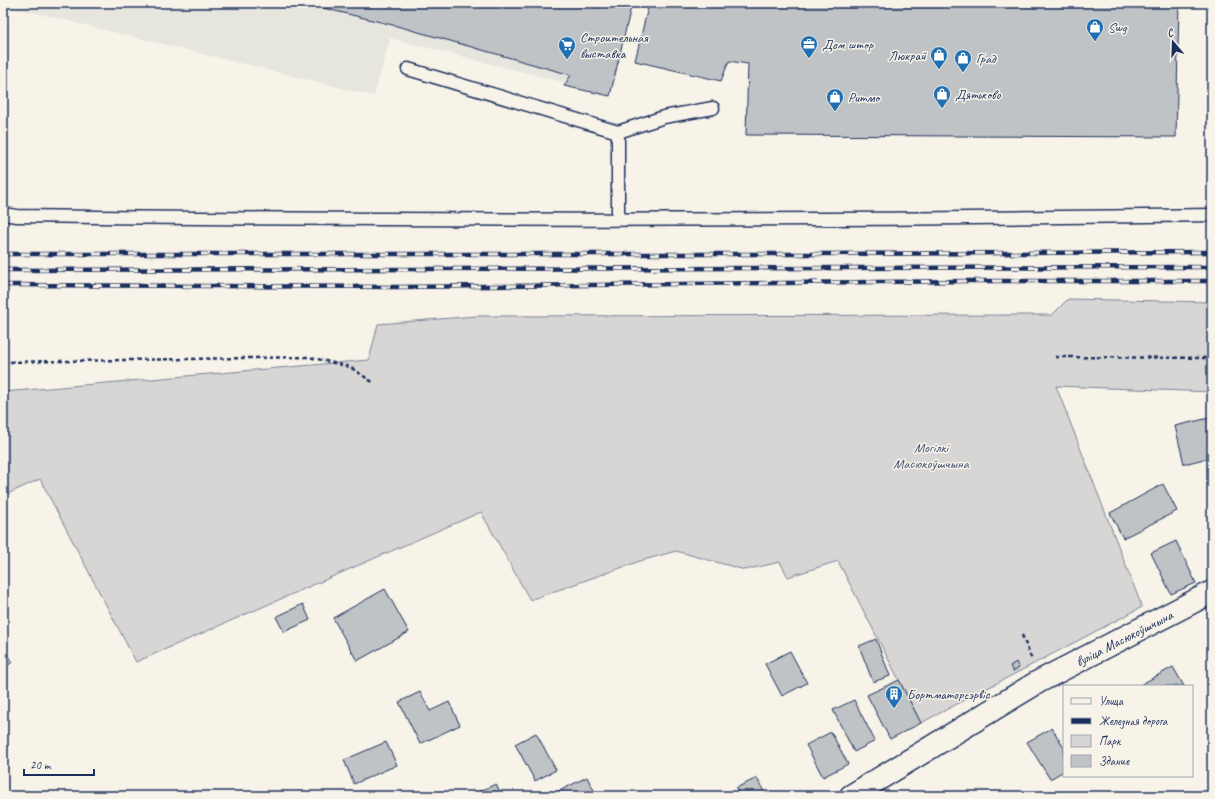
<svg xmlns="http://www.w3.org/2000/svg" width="1215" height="799" viewBox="0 0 1215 799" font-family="Caveat,sans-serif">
  <rect width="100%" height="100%" fill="#f7f3e8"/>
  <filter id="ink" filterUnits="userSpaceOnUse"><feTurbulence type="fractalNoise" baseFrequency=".025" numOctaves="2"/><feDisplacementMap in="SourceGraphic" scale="8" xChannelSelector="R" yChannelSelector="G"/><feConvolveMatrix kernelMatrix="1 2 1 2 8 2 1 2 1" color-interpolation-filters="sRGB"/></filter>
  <g filter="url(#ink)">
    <path fill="#e6e5de" d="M3 3H602L582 87 390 38 374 96 3 5Z"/>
    <path fill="#d7d6d4" stroke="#798299" d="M1068 299 1212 302V392L1056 386 1142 607 921 723 838 561 788 577 780 562 745 570 676 551 640 561 530 600 481 512 136 662 40 479 3 496V392L369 360 378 324 476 316 1052 315Z"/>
    <g fill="#c0c3c5" stroke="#1b2f5e">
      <path d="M324 3H632L610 96 564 86 571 75 397 26 323 8Z"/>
      <path d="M649 3H1179L1176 137 746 135 748 64 729 61 721 81 635 61Z"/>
      <path d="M1209 418 1212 430V457L1184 464 1175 426Z"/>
      <path d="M1163 484 1177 511 1123 538 1110 513Z"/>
      <path d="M1176 541 1196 583 1171 594 1151 553Z"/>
      <path d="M385 589 409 632 357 661 333 618Z"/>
      <path d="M303 604 310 620 284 632 276 617Z"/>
      <path d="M876 639 890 676 873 682 859 646Z"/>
      <path d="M3 650 12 662 3 670Z"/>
      <path d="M790 651 807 683 782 696 765 664Z"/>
      <path d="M1016 662 1019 668 1013 672 1010 666Z"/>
      <path d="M1173 667 1184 686H1141L1140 685Z"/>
      <path d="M899 680 921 723 890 739 867 695Z"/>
      <path d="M420 692 430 711 449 702 460 725 420 744 399 702Z"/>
      <path d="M854 700 875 741 854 752 833 710Z"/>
      <path d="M1052 728 1064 748V771L1050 779 1027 742Z"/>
      <path d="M831 732 848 764 823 777 806 745Z"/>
      <path d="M536 733 556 770 535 781 515 744Z"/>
      <path d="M386 742 397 765 354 784 344 760Z"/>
      <path d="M587 777 597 796H559L557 792Z"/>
      <path d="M757 778 766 796H740L736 788Z"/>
      <path d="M496 784 502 796H476L475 793Z"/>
    </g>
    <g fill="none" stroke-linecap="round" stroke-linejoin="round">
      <g stroke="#1b2f5e" stroke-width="15">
        <g id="service">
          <path d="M408 69 618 132V219"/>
          <path d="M618 132 664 117 713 108"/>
          <path d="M3 214 17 216C415 221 814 221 1212 215"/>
        </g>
      </g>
      <g stroke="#1b2f5e" stroke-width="25">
        <path id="minor" d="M851 796 1038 682 1212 592"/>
      </g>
      <g stroke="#1b2f5e" stroke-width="2.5" stroke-dasharray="4 3" stroke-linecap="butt">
        <path d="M1055 357 1212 358"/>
        <path d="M3 362 309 357 350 367 374 383"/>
        <path d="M1022 635 1032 660"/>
      </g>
      <use href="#service" stroke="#f7f3e8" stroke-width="12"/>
      <use href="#minor" stroke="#f7f3e8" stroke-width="22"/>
      <g stroke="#1b2f5e" stroke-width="4.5">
        <g id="rail">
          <path d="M3 254H812L1212 252"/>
          <path d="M3 270 1212 267"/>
          <path d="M3 285 398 287 970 281H1212"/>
        </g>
      </g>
      <use href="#rail" stroke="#f7f3e8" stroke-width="3" stroke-dasharray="9" stroke-linecap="butt"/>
    </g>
  </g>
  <defs>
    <g id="shop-pin" transform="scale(0.9)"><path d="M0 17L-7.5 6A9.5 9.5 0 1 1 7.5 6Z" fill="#1f6fb2" stroke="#f7f3e8"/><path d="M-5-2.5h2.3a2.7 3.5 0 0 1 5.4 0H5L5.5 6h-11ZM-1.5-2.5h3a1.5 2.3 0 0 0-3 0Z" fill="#fff"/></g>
    <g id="office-pin" transform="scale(0.9)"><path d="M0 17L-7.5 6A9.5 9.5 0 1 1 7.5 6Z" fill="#1f6fb2" stroke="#f7f3e8"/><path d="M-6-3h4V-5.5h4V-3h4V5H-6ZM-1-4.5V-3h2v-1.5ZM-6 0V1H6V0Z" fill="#fff"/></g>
    <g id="supermarket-pin" transform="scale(0.9)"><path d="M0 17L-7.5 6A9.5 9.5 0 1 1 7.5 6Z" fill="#1f6fb2" stroke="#f7f3e8"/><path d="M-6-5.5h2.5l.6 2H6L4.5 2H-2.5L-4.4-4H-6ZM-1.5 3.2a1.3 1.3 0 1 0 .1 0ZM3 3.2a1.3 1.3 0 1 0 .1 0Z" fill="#fff"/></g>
    <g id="building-pin" transform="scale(0.9)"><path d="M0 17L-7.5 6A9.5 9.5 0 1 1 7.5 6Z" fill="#1f6fb2" stroke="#f7f3e8"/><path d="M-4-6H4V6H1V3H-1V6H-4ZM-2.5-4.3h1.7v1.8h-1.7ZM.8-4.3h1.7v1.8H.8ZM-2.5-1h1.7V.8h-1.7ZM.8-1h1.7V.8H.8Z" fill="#fff"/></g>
  </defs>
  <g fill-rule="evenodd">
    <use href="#shop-pin" x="1095" y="27"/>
    <use href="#office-pin" x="809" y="44"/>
    <use href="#supermarket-pin" x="567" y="45"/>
    <use href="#shop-pin" x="939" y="55"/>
    <use href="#shop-pin" x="963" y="58"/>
    <use href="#shop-pin" x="942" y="94"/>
    <use href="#shop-pin" x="835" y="97"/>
    <use href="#building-pin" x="894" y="694"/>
  </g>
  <g text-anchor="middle" stroke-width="3" stroke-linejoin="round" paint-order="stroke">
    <g font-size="14" fill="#1b2f5e" stroke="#f7f3e8" text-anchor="start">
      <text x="1108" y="32">Swg</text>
      <text x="580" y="42">Строительная<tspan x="580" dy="16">выставка</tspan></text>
      <text x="822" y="49">Дом штор</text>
      <text x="926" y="60" text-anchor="end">Люкрай</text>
      <text x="976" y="63">Град</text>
      <text x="955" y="99">Дятьково</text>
      <text x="848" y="102">Ритмо</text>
      <text x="907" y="699">Бортматорсэрвіс</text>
    </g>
    <g font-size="14" fill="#415076" stroke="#f7f3e8">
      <text x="931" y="452">Могілкі<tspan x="931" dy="16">Масюкоўшчына</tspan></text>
    </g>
    <g font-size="14" fill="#1b2f5e" stroke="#f7f3e8">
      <text transform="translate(1124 638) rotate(-27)" y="5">вуліца Масюкоўшчына</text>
    </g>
  </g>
  <rect width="1215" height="799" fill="none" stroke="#f7f3e8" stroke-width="16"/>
  <rect x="8" y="8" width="1199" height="783" fill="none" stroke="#1b2f5e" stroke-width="1.5" filter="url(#ink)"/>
  <rect x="1063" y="685" width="130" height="92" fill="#f7f3e8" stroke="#9fa5b1"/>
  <rect x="1071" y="698" width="20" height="6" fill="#f7f3e8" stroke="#9fa5b1"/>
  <text x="1099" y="705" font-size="12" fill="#1b2f5e">Улица</text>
  <rect x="1071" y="718" width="20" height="6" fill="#1b2f5e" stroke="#9fa5b1"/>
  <text x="1099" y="725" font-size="12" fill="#1b2f5e">Железная дорога</text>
  <rect x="1071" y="735" width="20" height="12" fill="#d7d6d4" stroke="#9fa5b1"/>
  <text x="1099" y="745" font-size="12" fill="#1b2f5e">Парк</text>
  <rect x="1071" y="755" width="20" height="12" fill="#c0c3c5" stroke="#9fa5b1"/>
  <text x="1099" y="765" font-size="12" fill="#1b2f5e">Здание</text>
  <g transform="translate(1173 42) rotate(341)" stroke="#f7f3e8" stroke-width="3" paint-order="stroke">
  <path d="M0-3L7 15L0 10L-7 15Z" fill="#1b2f5e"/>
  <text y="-6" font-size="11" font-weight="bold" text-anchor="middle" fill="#1b2f5e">С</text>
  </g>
  <path d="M24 769v6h70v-6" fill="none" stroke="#1b2f5e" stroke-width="2"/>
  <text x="30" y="769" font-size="12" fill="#1b2f5e" stroke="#f7f3e8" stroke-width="3" paint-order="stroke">20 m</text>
</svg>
